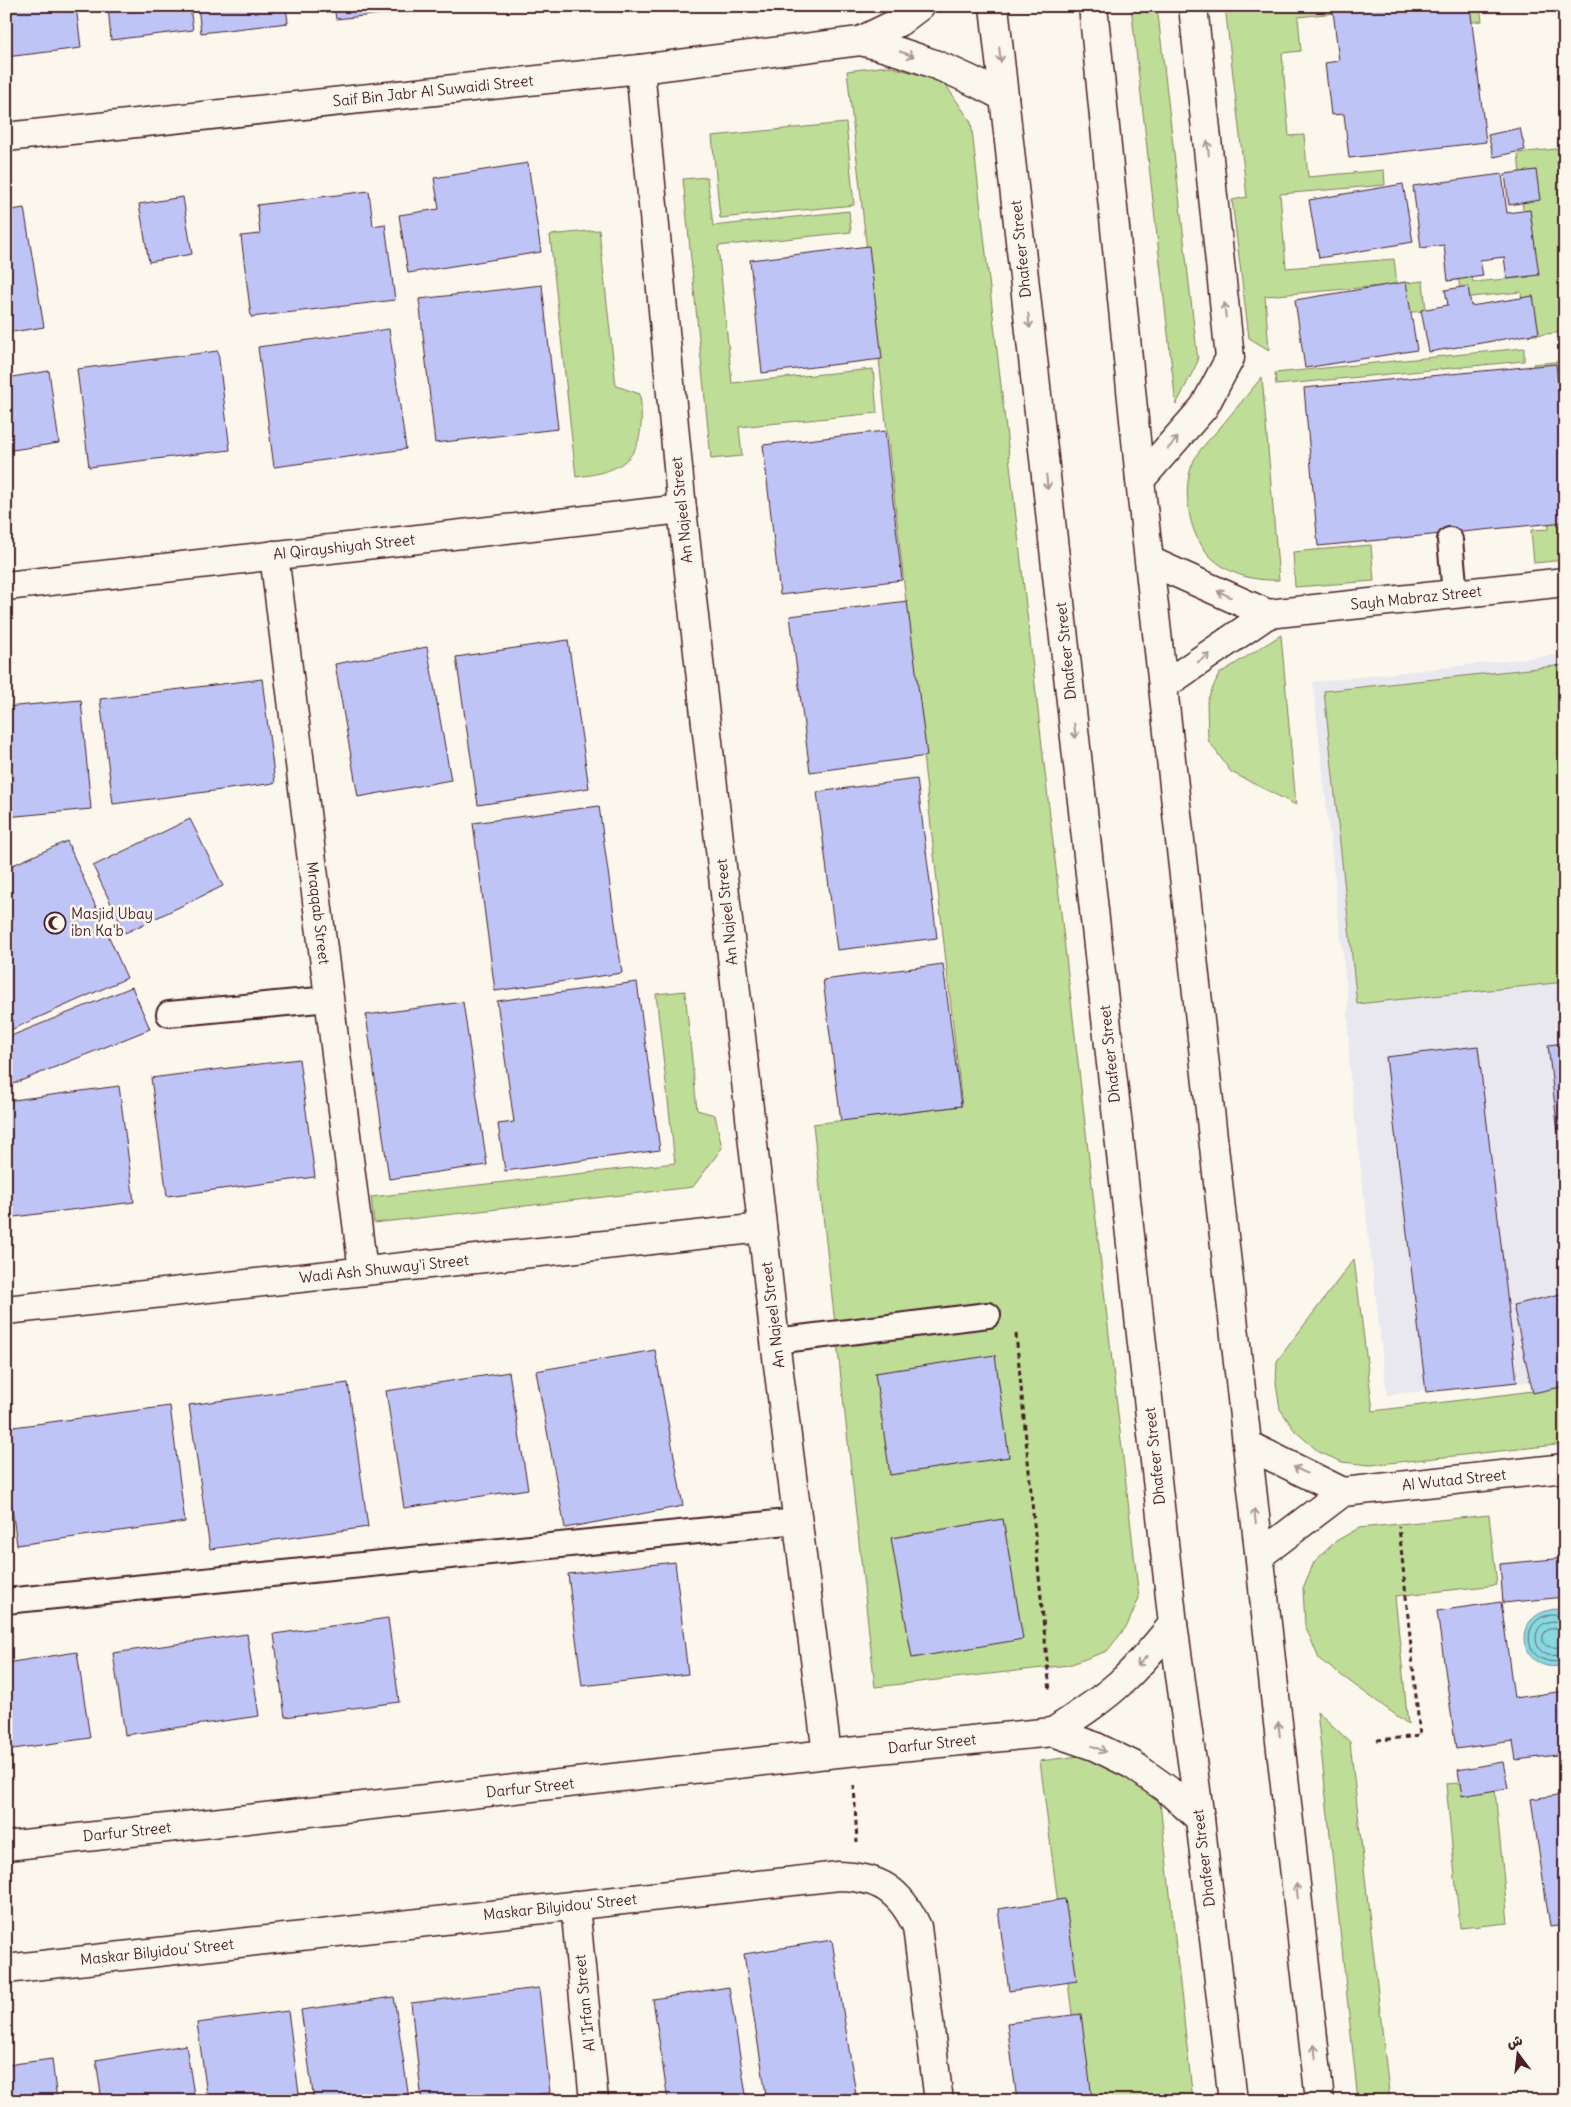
<svg xmlns="http://www.w3.org/2000/svg" width="1571" height="2107" viewBox="0 0 1571 2107" font-family="Delius,'Playpen Sans Arabic',sans-serif">
  <rect width="100%" height="100%" fill="#fbf7ec"/>
  <filter id="ink" filterUnits="userSpaceOnUse"><feTurbulence type="fractalNoise" baseFrequency=".02" numOctaves="2"/><feDisplacementMap in="SourceGraphic" scale="10" xChannelSelector="R" yChannelSelector="G"/><feConvolveMatrix kernelMatrix="1 2 1 2 8 2 1 2 1" color-interpolation-filters="sRGB"/></filter>
  <g filter="url(#ink)">
    <path fill="#e9e8ef" d="M1565 654V1377L1503 1385 1496 1383 1387 1395 1349 1067 1348 1003 1313 682Z"/>
    <g fill="#bedd96" stroke="#847e60">
      <path d="M1131 6H1157L1198 361 1176 405Z"/>
      <path d="M1225 6H1343L1344 12 1298 17 1301 51 1282 53 1289 136 1304 135 1308 177 1384 170 1385 185 1280 194 1286 268 1394 259 1397 284 1423 281 1426 311 1385 314 1382 286 1265 296 1269 350 1249 338 1232 200 1247 197Z"/>
      <path d="M1463 6H1480L1482 21 1464 23Z"/>
      <path d="M888 66 943 81 971 122 1139 1598 1127 1626 1107 1651 1069 1665 875 1687 813 1124 962 1106 847 71Z"/>
      <path d="M846 123 854 205 720 218 712 136Z"/>
      <path d="M1565 148V332L1525 336 1521 292 1460 298 1459 280H1454L1453 265 1471 264 1473 282 1529 277 1518 153Z"/>
      <path d="M707 177 713 226 849 211 851 232 718 246 732 383 873 369 877 413 739 427 742 456 711 459 683 179Z"/>
      <path d="M599 230 616 386 640 394C646 450 633 471 576 477L550 235Z"/>
      <path d="M1524 348V361L1276 385 1275 373Z"/>
      <path d="M1565 361V560L1534 563 1531 530 1549 529 1533 364Z"/>
      <path d="M1262 377 1279 580C1229 582 1193 556 1188 504 1186 487 1188 469 1198 453 1204 445 1211 437 1218 430 1233 412 1247 395 1262 377Z"/>
      <path d="M1371 545 1374 581 1295 587 1293 552Z"/>
      <path d="M1281 635 1296 805 1231 772 1208 740 1207 701 1219 674Z"/>
      <path d="M1565 665V982L1357 1004 1324 691Z"/>
      <path d="M685 991 697 1110 715 1115 722 1148 693 1187 374 1223 371 1197 675 1163 656 994Z"/>
      <path d="M1354 1259 1373 1411 1565 1387V1444L1370 1465 1342 1462 1319 1452 1295 1431 1280 1409 1276 1384 1277 1361Z"/>
      <path d="M1489 1515 1497 1585 1395 1596 1408 1724 1319 1659 1305 1625 1303 1588 1314 1562 1336 1541 1359 1528Z"/>
      <path d="M1317 1711 1350 1742 1390 2101H1358Z"/>
      <path d="M1087 1755 1132 1774 1160 1803 1193 2101H1083L1040 1761Z"/>
      <path d="M1494 1780 1508 1923 1460 1928 1446 1784Z"/>
    </g>
    <path fill="#87d8e0" stroke="#6f8e98" d="M1555 1609 1565 1612V1665C1521 1677 1505 1616 1555 1609Z"/>
    <g fill="none" stroke-linecap="round" stroke-linejoin="round">
      <g stroke="#626973" stroke-width="1">
        <path d="M1565 1616C1558 1616 1552 1614 1545 1616 1524 1622 1524 1654 1545 1660 1552 1663 1558 1661 1565 1661"/>
        <path d="M1565 1623C1559 1622 1554 1620 1548 1622 1532 1626 1532 1650 1548 1655 1554 1656 1559 1655 1565 1654"/>
        <path d="M1565 1630C1559 1630 1553 1627 1548 1630 1545 1631 1544 1633 1543 1636 1540 1650 1557 1647 1565 1647"/>
      </g>
    </g>
    <g fill="#bec5f6" stroke="#4a1f2b">
      <path d="M6 6H76L81 48 6 57Z"/>
      <path d="M108 6H190L193 30 111 40Z"/>
      <path d="M198 6H286L288 23 201 33Z"/>
      <path d="M334 6H456L336 19Z"/>
      <path d="M1370 6H1470L1486 142 1349 158 1344 114 1331 115 1325 63 1339 61 1333 11Z"/>
      <path d="M1520 128 1525 150 1494 157 1488 135Z"/>
      <path d="M528 163 541 252 408 273 399 215 439 209 434 178Z"/>
      <path d="M1536 170 1540 200 1509 205 1505 174Z"/>
      <path d="M1502 174 1507 213 1530 210 1539 275 1507 279 1504 257 1480 260 1483 276 1448 281 1444 245 1421 248 1413 186Z"/>
      <path d="M1403 184 1413 242 1319 258 1309 200Z"/>
      <path d="M369 191 373 226 385 224 395 300 251 317 241 236 260 234 257 205Z"/>
      <path d="M183 197 192 254 149 262 139 204Z"/>
      <path d="M24 208 44 327 6 333V211Z"/>
      <path d="M869 246 882 359 762 373 750 260Z"/>
      <path d="M1406 282 1417 350 1305 368 1295 300Z"/>
      <path d="M542 285 558 429 435 443 419 299Z"/>
      <path d="M1468 286 1471 306 1533 296 1539 333 1429 352 1421 310 1448 305 1445 290Z"/>
      <path d="M389 329 406 449 274 467 258 347Z"/>
      <path d="M218 351 230 450 89 467 77 369Z"/>
      <path d="M1556 364 1565 456V522L1318 546 1304 388Z"/>
      <path d="M49 371 59 443 6 451V378Z"/>
      <path d="M885 431 902 580 780 595 763 445Z"/>
      <path d="M907 601 927 756 810 772 790 616Z"/>
      <path d="M568 640 589 788 478 805 456 657Z"/>
      <path d="M427 647 451 780 358 797 335 664Z"/>
      <path d="M262 679 275 783 113 804 100 699Z"/>
      <path d="M81 700 91 809 6 817V707Z"/>
      <path d="M917 779 937 938 837 950 817 792Z"/>
      <path d="M599 806 622 973 495 991 473 823Z"/>
      <path d="M190 819 223 886 125 933 93 866Z"/>
      <path d="M67 841 127 978 6 1032V868Z"/>
      <path d="M943 964 961 1106 841 1121 823 980Z"/>
      <path d="M637 982 660 1150 505 1171 498 1124 514 1122 497 1001Z"/>
      <path d="M132 987 150 1029 8 1086 6 1038Z"/>
      <path d="M463 1002 487 1165 389 1179 366 1015Z"/>
      <path d="M1565 1043V1195L1548 1045Z"/>
      <path d="M1478 1046 1517 1382 1426 1392 1386 1057Z"/>
      <path d="M299 1059 315 1177 167 1196 151 1078Z"/>
      <path d="M119 1086 134 1202 6 1218V1101Z"/>
      <path d="M1565 1293V1386L1533 1393 1513 1305Z"/>
      <path d="M655 1350 683 1506 565 1528 536 1371Z"/>
      <path d="M995 1355 1009 1457 890 1475 875 1373Z"/>
      <path d="M509 1372 528 1489 404 1508 386 1391Z"/>
      <path d="M348 1383 368 1527 210 1549 189 1405Z"/>
      <path d="M170 1406 185 1522 17 1545 6 1463V1428Z"/>
      <path d="M1003 1519 1023 1639 912 1658 891 1538Z"/>
      <path d="M1565 1558V1597L1503 1603 1500 1564Z"/>
      <path d="M675 1562 688 1674 582 1686 568 1574Z"/>
      <path d="M1501 1602 1514 1698 1565 1691V1754L1516 1760 1513 1741 1456 1749 1437 1611Z"/>
      <path d="M388 1618 399 1702 285 1717 274 1634Z"/>
      <path d="M247 1634 259 1716 125 1735 113 1653Z"/>
      <path d="M77 1652 90 1738 6 1750V1663Z"/>
      <path d="M1503 1762 1508 1788 1462 1796 1458 1770Z"/>
      <path d="M1565 1794V1924L1550 1926 1531 1799Z"/>
      <path d="M1065 1899 1077 1981 1009 1991 998 1909Z"/>
      <path d="M832 1940 857 2101H767L744 1954Z"/>
      <path d="M729 1987 747 2101H668L653 1999Z"/>
      <path d="M539 1988 550 2093 481 2101H422L411 2003Z"/>
      <path d="M394 1997 409 2099 396 2101H314L301 2010Z"/>
      <path d="M288 2011 300 2101H208L197 2023Z"/>
      <path d="M1081 2014 1092 2098 1071 2101H1017L1007 2023Z"/>
      <path d="M186 2045 195 2101H102L96 2060Z"/>
      <path d="M52 2059 57 2101H6V2065Z"/>
    </g>
    <g fill="none" stroke-linecap="round" stroke-linejoin="round">
      <g stroke="#4a1f2b" stroke-width="28">
        <g id="service">
          <path d="M1450 540 1455 594"/>
          <path d="M169 1014 329 999"/>
          <path d="M775 1341 988 1315"/>
          <path d="M6 1601 797 1521"/>
        </g>
      </g>
      <g stroke="#4a1f2b" stroke-width="31">
        <g id="minor">
          <path d="M860 41C914 54 956 71 1004 97"/>
          <path d="M640 69 682 509 775 1341 827 1754"/>
          <path d="M6 137 640 69 860 41 899 22 920 6"/>
          <path d="M1140 480 1204 407 1230 358 1193 6"/>
          <path d="M274 555 363 1271"/>
          <path d="M1150 561 1268 614 1565 582"/>
          <path d="M6 586 682 509"/>
          <path d="M1163 686 1268 614"/>
          <path d="M6 1310 762 1228"/>
          <path d="M1248 1445 1343 1492"/>
          <path d="M1260 1555 1343 1492 1565 1468"/>
          <path d="M1053 1732C1076 1717 1099 1702 1119 1684 1139 1666 1156 1645 1173 1624"/>
          <path d="M6 1846 827 1754 1053 1732 1094 1746 1133 1765 1168 1790 1200 1819"/>
          <path d="M575 1905 594 2101"/>
          <path d="M6 1969 839 1876C879 1877 900 1890 917 1927L939 2101"/>
        </g>
      </g>
      <g stroke="#4a1f2b" stroke-width="31">
        <g id="secondary">
          <path d="M994 6 1173 1624 1200 1819 1233 2101"/>
          <path d="M1093 6 1140 480 1320 2101"/>
        </g>
      </g>
      <g stroke="#4a1f2b" stroke-width="3" stroke-dasharray="5 4" stroke-linecap="butt">
        <path d="M1016 1334 1050 1692"/>
        <path d="M1377 1740 1420 1736 1399 1527"/>
        <path d="M854 1785 857 1843"/>
      </g>
      <use href="#service" stroke="#fbf7ec" stroke-width="24"/>
      <use href="#minor" stroke="#fbf7ec" stroke-width="28"/>
      <use href="#secondary" stroke="#fbf7ec" stroke-width="28"/>
    </g>
    <defs><path id="oneway-shaft" d="M-6 0H5M1.5-3L5.5 0L1.5 3" fill="none" stroke-width="1.6" stroke-linecap="round" stroke-linejoin="round" transform="scale(1.25)"/></defs>
    <g stroke="#ab9695">
      <use href="#oneway-shaft" transform="translate(907 54) rotate(19)"/>
      <use href="#oneway-shaft" transform="translate(1000 55) rotate(84)"/>
      <use href="#oneway-shaft" transform="translate(1208 148) rotate(-96)"/>
      <use href="#oneway-shaft" transform="translate(1225 310) rotate(-96)"/>
      <use href="#oneway-shaft" transform="translate(1029 321) rotate(84)"/>
      <use href="#oneway-shaft" transform="translate(1173 443) rotate(-49)"/>
      <use href="#oneway-shaft" transform="translate(1047 482) rotate(84)"/>
      <use href="#oneway-shaft" transform="translate(1224 594) rotate(-156)"/>
      <use href="#oneway-shaft" transform="translate(1204 658) rotate(-34)"/>
      <use href="#oneway-shaft" transform="translate(1075 731) rotate(84)"/>
      <use href="#oneway-shaft" transform="translate(1300 1470) rotate(-154)"/>
      <use href="#oneway-shaft" transform="translate(1255 1516) rotate(-96)"/>
      <use href="#oneway-shaft" transform="translate(1142 1661) rotate(135)"/>
      <use href="#oneway-shaft" transform="translate(1279 1729) rotate(-96)"/>
      <use href="#oneway-shaft" transform="translate(1099 1749) rotate(25)"/>
      <use href="#oneway-shaft" transform="translate(1297 1891) rotate(-96)"/>
      <use href="#oneway-shaft" transform="translate(1315 2052) rotate(-96)"/>
    </g>
  </g>
  <defs>
    <g id="mosque-ring" transform="scale(1.125)"><circle r="9.5" fill="#fbf7ec" stroke="#4a1f2b" stroke-width="1.5"/><path d="M3.5-4.9A6 6 0 1 0 3.5 4.9A5 5 0 1 1 3.5-4.9Z" fill="#4a1f2b"/></g>
  </defs>
  <g fill-rule="evenodd">
    <use href="#mosque-ring" x="55" y="923"/>
  </g>
  <g text-anchor="middle" stroke-width="5" stroke-linejoin="round" paint-order="stroke">
    <g font-size="15" fill="#4a1f2b" stroke="#fbf7ec">
      <text transform="translate(433 91) rotate(-6)" y="5">Saif Bin Jabr Al Suwaidi Street</text>
      <text transform="translate(1021 249) rotate(-96)" y="5">Dhafeer Street</text>
      <text transform="translate(682 510) rotate(-96)" y="5">An Najeel Street</text>
      <text transform="translate(344 547) rotate(-6)" y="5">Al Qirayshiyah Street</text>
      <text transform="translate(1416 598) rotate(-6)" y="5">Sayh Mabraz Street</text>
      <text transform="translate(1066 651) rotate(-96)" y="5">Dhafeer Street</text>
      <text transform="translate(727 912) rotate(-96)" y="5">An Najeel Street</text>
      <text transform="translate(318 913) rotate(83)" y="5">Mraqqab Street</text>
      <text transform="translate(1110 1054) rotate(-96)" y="5">Dhafeer Street</text>
      <text transform="translate(384 1269) rotate(-6)" y="5">Wadi Ash Shuway'i Street</text>
      <text transform="translate(773 1315) rotate(-97)" y="5">An Najeel Street</text>
      <text transform="translate(1155 1456) rotate(-96)" y="5">Dhafeer Street</text>
      <text transform="translate(1454 1480) rotate(-6)" y="5">Al Wutad Street</text>
      <text transform="translate(932 1744) rotate(-6)" y="5">Darfur Street</text>
      <text transform="translate(530 1788) rotate(-6)" y="5">Darfur Street</text>
      <text transform="translate(127 1832) rotate(-6)" y="5">Darfur Street</text>
      <text transform="translate(1204 1858) rotate(-97)" y="5">Dhafeer Street</text>
      <text transform="translate(560 1907) rotate(-6)" y="5">Maskar Bilyidou' Street</text>
      <text transform="translate(157 1952) rotate(-6)" y="5">Maskar Bilyidou' Street</text>
      <text transform="translate(585 2003) rotate(-96)" y="5">Al 'Irfan Street</text>
    </g>
    <g font-size="15" fill="#4a1f2b" stroke="#fbf7ec" text-anchor="start">
      <text x="71" y="919">Masjid Ubay<tspan x="71" dy="17">ibn Ka'b</tspan></text>
    </g>
  </g>
  <rect width="1571" height="2107" fill="none" stroke="#fbf7ec" stroke-width="25"/>
  <rect x="12" y="12" width="1546" height="2082" fill="none" stroke="#4a1f2b" stroke-width="2" filter="url(#ink)"/>
  <g transform="translate(1518 2054) rotate(345)" stroke="#fbf7ec" stroke-width="4" paint-order="stroke">
  <path d="M0-4L9 19L0 12L-9 19Z" fill="#4a1f2b"/>
  <text y="-8" font-size="14" font-weight="bold" text-anchor="middle" fill="#4a1f2b">ش</text>
  </g>
</svg>
